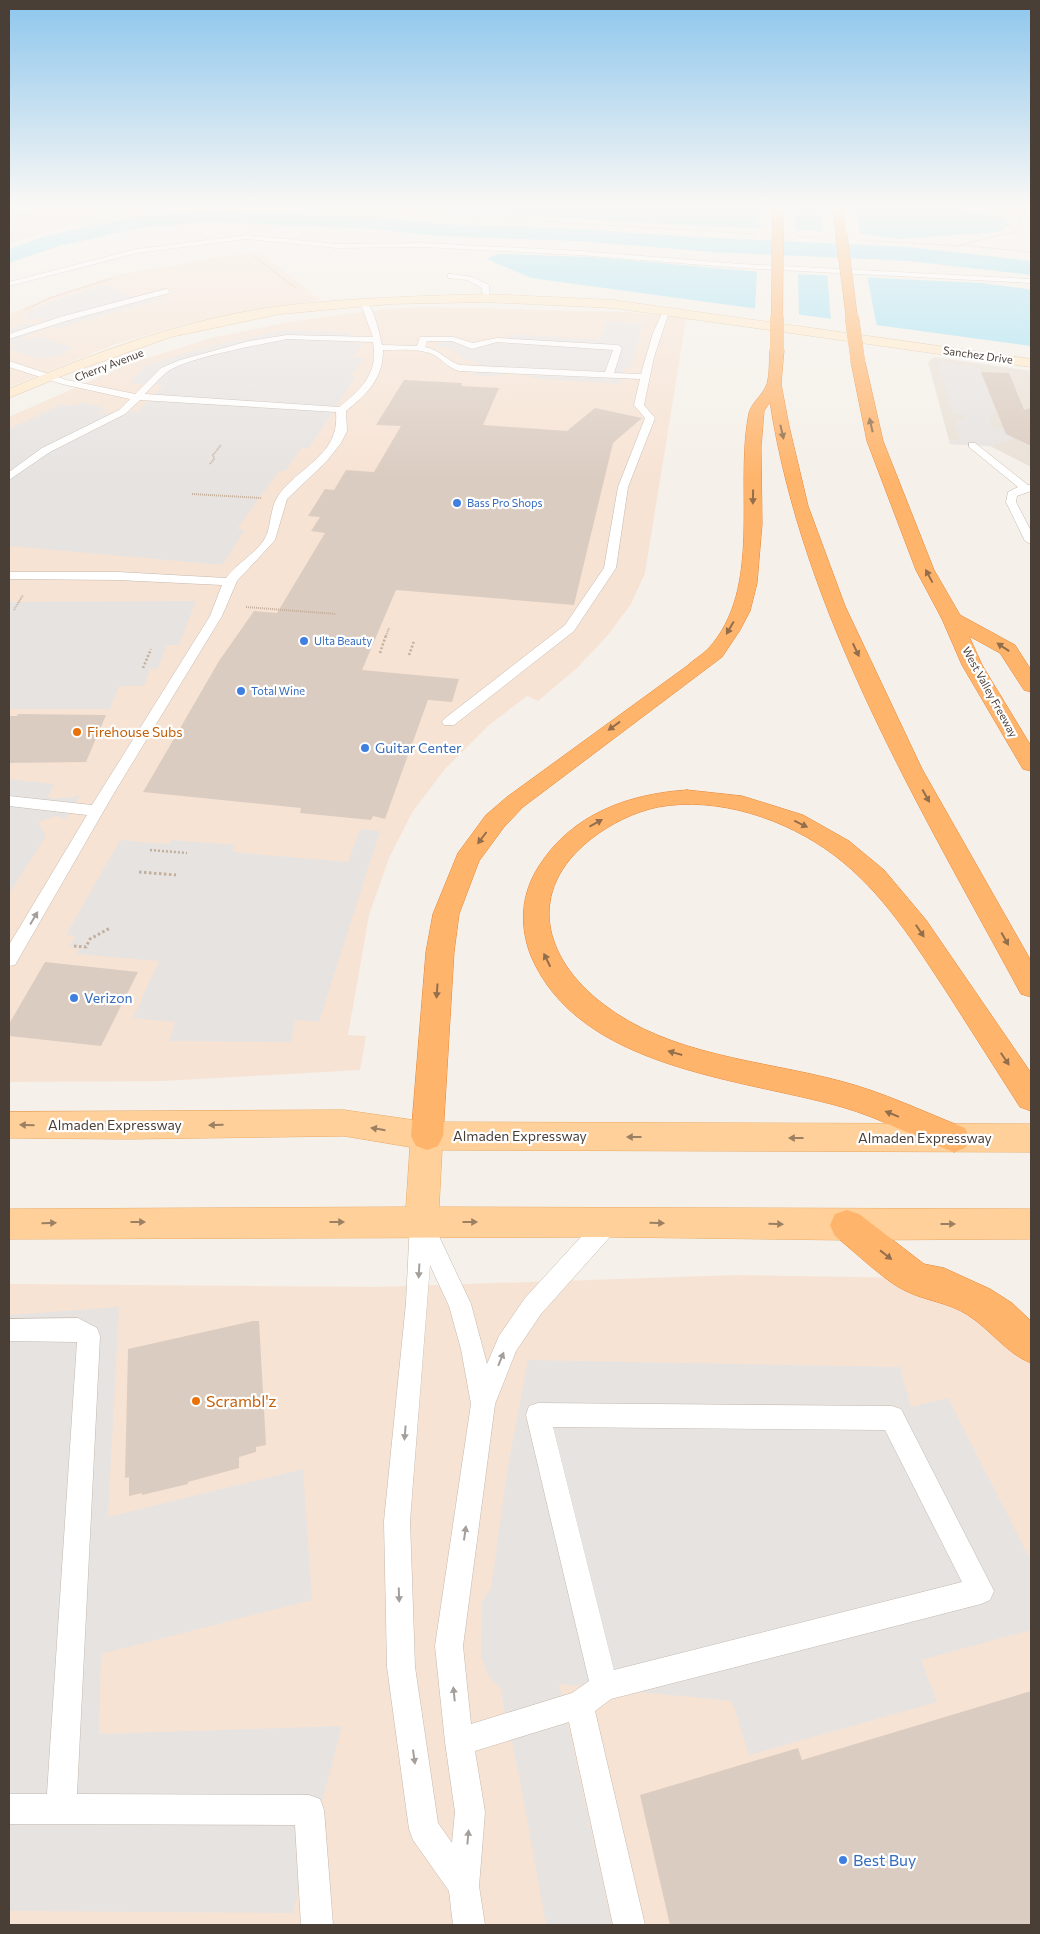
<svg xmlns="http://www.w3.org/2000/svg" width="1040" height="1934" viewBox="0 0 1040 1934" font-family="Commissioner,sans-serif">
  <rect width="100%" height="100%" fill="#f5f0e9"/>
  <g fill="#e9e1d7">
    <path d="M9 207H121L9 244Z"/>
    <path d="M934 357 1031 371V467L990 446 950 444 928 362Z"/>
  </g>
  <g fill="#f7e3d4">
    <path d="M259 252 320 300 229 314 177 326 116 344 9 387V314L49 297 119 274 183 264 202 259Z"/>
    <path d="M425 307 629 312 686 319 645 573 631 604 608 635 577 668 538 701 527 696 489 725 445 769 413 811 389 858 369 915 348 1035 366 1036 360 1070 163 1081 9 1082V417L129 364 211 338 288 322 385 309Z"/>
    <path d="M737 1275 915 1278 999 1315 1031 1346V1925H9V1284L377 1287Z"/>
  </g>
  <g fill="#e7e3e1">
    <path d="M104 285 135 297 151 293 166 298 58 328 53 327 44 329 23 337 29 340 39 336 73 348 65 351 68 352 54 358 50 356 40 359 9 349 15 345 9 343V329L29 323 35 325 46 320 41 317 34 320 25 319 31 315 23 314 48 303Z"/>
    <path d="M606 321 643 324 631 368H624L620 384 530 378 532 375 500 373 498 377 474 375 480 363 465 359 451 349 436 346 443 340 505 344 510 334 601 340Z"/>
    <path d="M283 330 352 333 345 342 363 343 352 357 364 359 351 376H356L309 448H302L285 471H279L237 529 245 530 222 565 9 546V429L62 404 72 406 82 402 106 409 98 414 138 411 164 385 129 383 146 366 199 349Z"/>
    <path d="M938 363 979 368 995 411 989 418 993 428H1007L1012 439 990 446 950 444 949 440H960L955 422 966 419 962 414H953Z"/>
    <path d="M196 601 179 645H167L158 669H150L144 686H119L110 709H9V602Z"/>
    <path d="M9 779 54 784 48 797 54 799 80 796 65 819 57 816 38 822 46 836 9 894Z"/>
    <path d="M360 829 380 831 319 1022 295 1020 291 1042 169 1041 175 1022 133 1018 159 961 76 954 79 948 69 947 75 936 66 935 120 840 168 844 171 840 235 845 232 852 348 862Z"/>
    <path d="M119 1307 108 1517 303 1469 312 1600 101 1654 99 1734 342 1726 293 1913 9 1911V1315Z"/>
    <path d="M528 1360 900 1367 911 1407 948 1398 1031 1561V1630L921 1660 937 1702 749 1755 732 1701 559 1684 612 1925H546L520 1780 500 1688 488 1676 481 1657 482 1602 491 1588 508 1466Z"/>
  </g>
  <g fill="#a4e1f4">
    <path d="M397 207H950L1005 218 1010 224 1000 232 898 239 855 233 645 223Z"/>
    <path d="M497 254 593 257 773 273 981 283 1027 289 1031 291V346L531 278 487 259Z"/>
  </g>
  <g fill="#f5f0e9">
    <path d="M760 207H795L796 233 759 231Z"/>
    <path d="M820 207H855L861 237 823 234Z"/>
    <path d="M757 269 798 271 799 317 755 311Z"/>
    <path d="M827 273 867 275 877 327 831 321Z"/>
  </g>
  <g fill="none" stroke-linecap="round" stroke-linejoin="round">
    <path fill="#a4e1f4" fill-rule="evenodd" d="M210 210 375 217 436 224 578 229 713 238 910 247 1031 261V275L910 261 713 252 578 241 436 236 375 229 210 222 144 227 59 246 9 263V249L45 236 144 215Z"/>
  </g>
  <g fill="#dbccc1">
    <path d="M981 372 1009 373 1024 410 1031 408V446L1006 434Z"/>
    <path d="M404 380 462 383 461 386 499 388 483 425 567 431 595 408 642 418 613 443 574 605 396 590 362 670 459 679 452 702 428 700 385 819 373 816 371 820 300 813 301 808 143 792 219 661 254 611 277 613 325 533 311 531 320 517 308 516 325 489 334 490 346 470 374 472 401 426 376 425Z"/>
    <path d="M18 714 106 715 86 762 9 763V716H17Z"/>
    <path d="M45 962 138 972 101 1046 9 1036V1024Z"/>
    <path d="M253 1321H259L266 1445 256 1447V1452L239 1457V1468L188 1482V1484L142 1495V1493L129 1496V1477L125 1478 128 1349Z"/>
    <path d="M1031 1691V1925H670L640 1795 798 1748 802 1760Z"/>
  </g>
  <g fill="none" stroke-linecap="round" stroke-linejoin="round">
    <g stroke="#c4b9ae" stroke-width="1">
      <g id="lane">
        <path d="M246 235 337 244 424 243 580 251 741 264 1031 279V283L741 268 580 255 424 247 337 248 246 239 137 253 9 286V282L137 249Z"/>
        <path d="M451 274 472 277 489 285 490 298 483 300 482 288 467 280 448 278V274Z"/>
        <path d="M166 289 170 291 169 293 66 321 9 339V334L60 317Z"/>
        <path d="M364 300C373 304 380 335 382 345L417 346 420 337H453L473 343 497 338 618 345 622 348 614 373 641 374 653 333 664 309H670L654 357 644 405 655 418 628 487 616 568 574 631 454 725H444L442 722 444 719 565 625 604 568 618 487 645 418 634 405 640 379 459 371C446 367 443 359 432 354 417 348 399 350 383 350 383 379 367 394 346 411L347 431 341 443 326 462 287 499 275 540 237 581 222 616 114 793 15 965 9 966V945L87 815 9 806V796L92 805 210 616 222 585 118 580 9 579V572H118L226 578C237 563 254 555 264 540 272 527 269 510 278 496 299 466 340 456 336 412L140 400 125 414 50 452 9 480V472L42 448 119 410 130 399 62 384 9 367V361L67 380 135 394 161 368 180 360 249 341 287 335 373 337 360 302ZM287 339 373 342C379 373 361 390 339 407L145 394C152 387 159 378 167 372 188 357 259 345 287 339ZM427 341H452L472 349 497 342 613 350 605 372 460 365C447 361 440 350 425 347Z"/>
        <path d="M969 443H975L1028 485H1031V491L1017 496 1016 502 1031 531V544L1025 541 1006 502 1008 492 1018 487 969 447Z"/>
        <path d="M421 1212 429 1215 471 1304 487 1364 499 1336 525 1298 601 1215 609 1212 617 1215 620 1222 617 1229 541 1314 516 1351 495 1404 463 1646 471 1724 572 1693 589 1681 526 1415 529 1406 538 1403 892 1406 901 1409 994 1591 990 1600 981 1604 611 1699 595 1711 645 1925H613L569 1722 475 1751 485 1812 479 1886 485 1925H453L449 1891 413 1840 409 1829 387 1667 384 1521 406 1303 410 1222 413 1215ZM430 1265 449 1306 461 1349 471 1404 435 1646 445 1742 455 1812 452 1843 438 1823 415 1667 410 1521ZM553 1427 885 1430 962 1582 614 1670Z"/>
        <path d="M78 1318 97 1328 100 1336 77 1794 309 1795 320 1799 324 1810 333 1925H301L295 1825 9 1824V1794H47L77 1342 9 1341V1319Z"/>
      </g>
    </g>
    <g stroke="#c4b9ae" stroke-width="1">
      <path id="street" d="M22 207H36L9 218V212Z"/>
    </g>
    <g stroke="#dabe99" stroke-width="1">
      <path id="secondary" d="M486 294 613 300 1031 359V367L613 308 486 302 391 304 280 314 171 337 72 372 9 398V389C96 352 187 318 281 306 349 298 418 296 486 294Z"/>
    </g>
    <g stroke="#eaaa63" stroke-width="1">
      <path id="primary" d="M344 1110 427 1122 1031 1124V1152L442 1150 439 1207 1031 1209V1239L847 1240 609 1237 9 1239V1209L406 1207 410 1147 344 1136 129 1139 9 1138V1112Z"/>
    </g>
    <g stroke="#e58534" stroke-width="1">
      <g id="highway">
        <path d="M833 207H843L845 234 841 235 836 232Z"/>
        <path d="M777 346 784 350 781 384 789 426 808 506 845 606 922 769 1031 961V997L1021 994C920 807 803 615 770 402L764 411 761 447 762 524 757 583 750 611 740 630 722 657 523 807 504 827 479 861 459 914 454 952 443 1136 438 1146 427 1150 416 1146 411 1136 426 952 433 914 458 853 486 815 507 797 687 666C693 660 702 655 708 649 764 588 734 487 749 413 752 402 763 395 767 384 770 374 769 360 770 350Z"/>
        <path d="M858 358 865 362 883 441 934 570 960 615 1015 645 1031 670V692L1024 690 1000 653 969 636 982 665 1031 746V771L1023 769 1020 764 962 665 942 619 916 570 867 441 851 362Z"/>
        <path d="M687 790 742 796 803 815 849 841 884 870 926 920 1031 1073V1111L1020 1107C996 1069 972 1032 948 994 915 944 883 892 834 855 786 819 718 796 658 807 634 812 610 824 591 839 525 891 543 958 603 1004 670 1056 761 1060 840 1081 883 1092 924 1112 965 1128L970 1138 965 1148 954 1152C916 1138 881 1118 842 1107 740 1078 579 1069 531 956 519 925 521 894 539 866 572 814 628 794 687 790Z"/>
        <path d="M847 1210 859 1214 924 1264 944 1268 990 1289 1012 1303 1031 1321V1363C1007 1354 990 1329 968 1315 948 1302 925 1301 904 1290 885 1281 854 1251 835 1236L830 1225 835 1214Z"/>
      </g>
    </g>
    <g stroke="#c4af9c" stroke-width="1" stroke-dasharray="1 1" stroke-linecap="butt">
      <path d="M303 207 756 234"/>
      <path d="M1018 207 1021 228 1018 231 959 245 1031 252"/>
      <path d="M82 226 168 207"/>
      <path d="M797 236 821 238"/>
      <path d="M862 240 960 246"/>
      <path d="M254 256 297 289"/>
      <path d="M25 310 50 298 113 278"/>
    </g>
    <g stroke="#c4af9c" stroke-width="2" stroke-dasharray="1 1" stroke-linecap="butt">
      <path d="M210 464 214 459 213 455 221 445"/>
      <path d="M192 494 261 498"/>
      <path d="M246 607 336 614"/>
      <path d="M14 610 23 595"/>
      <path d="M386 636 389 628"/>
    </g>
    <g stroke="#c4af9c" stroke-width="2.5" stroke-dasharray="2 2" stroke-linecap="butt">
      <path d="M380 653 386 635"/>
      <path d="M409 655 414 641"/>
      <path d="M143 668 151 649"/>
      <path d="M150 850 187 853"/>
    </g>
    <g stroke="#c4af9c" stroke-width="3" stroke-dasharray="2.5 2.5" stroke-linecap="butt">
      <path d="M139 872 176 875"/>
      <path d="M74 946 86 947 90 939 110 928"/>
    </g>
    <use href="#lane" fill="#fff" fill-rule="evenodd"/>
    <use href="#street" fill="#fff" fill-rule="evenodd"/>
    <use href="#secondary" fill="#ffe9ca" fill-rule="evenodd"/>
    <use href="#primary" fill="#ffd099" fill-rule="evenodd"/>
    <use href="#highway" fill="#ffb46b" fill-rule="evenodd"/>
    <g stroke="#e58534" stroke-width="12" stroke-linecap="butt">
      <g id="highway-bridge-far1">
        <path d="M841 232 852 319"/>
        <path d="M777 319 778 207"/>
      </g>
    </g>
    <g stroke="#e58534" stroke-width="14" stroke-linecap="butt">
      <g id="highway-bridge">
        <path d="M852 318 858 362"/>
        <path d="M777 350V318"/>
      </g>
    </g>
    <use href="#highway-bridge-far1" stroke="#ffb46b" stroke-width="11"/>
    <use href="#highway-bridge" stroke="#ffb46b" stroke-width="14"/>
  </g>
  <defs><path id="oneway-solid" d="M-6-.8H1V-3.2L6.5 0L1 3.2V.8H-6Z" transform="scale(1.25)"/></defs>
  <g fill="#926e4c">
    <use href="#oneway-solid" transform="translate(871 425) rotate(-103)"/>
    <use href="#oneway-solid" transform="translate(782 432) rotate(77)"/>
    <use href="#oneway-solid" transform="translate(753 497) rotate(91)"/>
    <use href="#oneway-solid" transform="translate(929 576) rotate(-118)"/>
    <use href="#oneway-solid" transform="translate(730 628) rotate(120)"/>
    <use href="#oneway-solid" transform="translate(1003 647) rotate(-146)"/>
    <use href="#oneway-solid" transform="translate(856 650) rotate(65)"/>
    <use href="#oneway-solid" transform="translate(614 726) rotate(144)"/>
    <use href="#oneway-solid" transform="translate(926 796) rotate(61)"/>
    <use href="#oneway-solid" transform="translate(596 823) rotate(-29)"/>
    <use href="#oneway-solid" transform="translate(801 824) rotate(26)"/>
    <use href="#oneway-solid" transform="translate(482 838) rotate(127)"/>
    <use href="#oneway-solid" transform="translate(920 931) rotate(56)"/>
    <use href="#oneway-solid" transform="translate(1005 939) rotate(61)"/>
    <use href="#oneway-solid" transform="translate(547 960) rotate(-116)"/>
    <use href="#oneway-solid" transform="translate(437 991) rotate(94)"/>
    <use href="#oneway-solid" transform="translate(675 1053) rotate(-164)"/>
    <use href="#oneway-solid" transform="translate(1005 1059) rotate(56)"/>
    <use href="#oneway-solid" transform="translate(892 1114) rotate(-158)"/>
    <use href="#oneway-solid" transform="translate(886 1255) rotate(38)"/>
  </g>
  <g fill="#a49f9b">
    <use href="#oneway-solid" transform="translate(34 918) rotate(-59)"/>
    <use href="#oneway-solid" transform="translate(419 1271) rotate(93)"/>
    <use href="#oneway-solid" transform="translate(501 1359) rotate(-68)"/>
    <use href="#oneway-solid" transform="translate(405 1433) rotate(95)"/>
    <use href="#oneway-solid" transform="translate(465 1533) rotate(-82)"/>
    <use href="#oneway-solid" transform="translate(399 1595) rotate(88)"/>
    <use href="#oneway-solid" transform="translate(454 1694) rotate(-96)"/>
    <use href="#oneway-solid" transform="translate(414 1757) rotate(82)"/>
    <use href="#oneway-solid" transform="translate(468 1837) rotate(-85)"/>
  </g>
  <g fill="#9b8063">
    <use href="#oneway-solid" transform="translate(27 1125) rotate(-179)"/>
    <use href="#oneway-solid" transform="translate(216 1125) rotate(179)"/>
    <use href="#oneway-solid" transform="translate(378 1129) rotate(-171)"/>
    <use href="#oneway-solid" transform="translate(634 1137) rotate(-180)"/>
    <use href="#oneway-solid" transform="translate(796 1138) rotate(-180)"/>
    <use href="#oneway-solid" transform="translate(138 1222)"/>
    <use href="#oneway-solid" transform="translate(337 1222)"/>
    <use href="#oneway-solid" transform="translate(470 1222)"/>
    <use href="#oneway-solid" transform="translate(49 1223) rotate(-1)"/>
    <use href="#oneway-solid" transform="translate(657 1223) rotate(1)"/>
    <use href="#oneway-solid" transform="translate(776 1224) rotate(1)"/>
    <use href="#oneway-solid" transform="translate(948 1224)"/>
  </g>
  <linearGradient id="sky" x2="0" y2="1"><stop stop-color="#8dc6ed"/><stop offset="0.43" stop-color="#faf8f5"/><stop offset="1" stop-color="#faf8f5" stop-opacity="0"/></linearGradient>
  <rect width="1040" height="478" fill="url(#sky)"/>
  <g fill="#3f7fe0" stroke="#fff" stroke-width="2">
    <circle cx="457" cy="503" r="5"/>
    <circle cx="304" cy="641" r="5"/>
    <circle cx="241" cy="691" r="5"/>
    <circle cx="365" cy="748" r="5"/>
    <circle cx="74" cy="998" r="5"/>
    <circle cx="843" cy="1860" r="5"/>
  </g>
  <g fill="#e8710a" stroke="#fff" stroke-width="2">
    <circle cx="77" cy="732" r="5"/>
    <circle cx="196" cy="1401" r="5"/>
  </g>
  <g text-anchor="middle" stroke-width="4.5" stroke-linejoin="round" paint-order="stroke">
    <g font-size="11" fill="#4a3f37" stroke="#fff">
      <text transform="translate(978 355) rotate(8)" y="4">Sanchez Drive</text>
      <text transform="translate(109 365) rotate(-21)" y="4">Cherry Avenue</text>
      <text transform="translate(990 692) rotate(61)" y="4">West Valley Freeway</text>
    </g>
    <g font-size="11" fill="#366cbe" stroke="#fff" text-anchor="start">
      <text x="467" y="507">Bass Pro Shops</text>
      <text x="314" y="645">Ulta Beauty</text>
      <text x="251" y="695">Total Wine</text>
    </g>
    <g font-size="14" fill="#c56008" stroke="#fff" text-anchor="start">
      <text x="87" y="737">Firehouse Subs</text>
    </g>
    <g font-size="14" fill="#366cbe" stroke="#fff" text-anchor="start">
      <text x="375" y="753">Guitar Center</text>
      <text x="84" y="1003">Verizon</text>
    </g>
    <g font-size="14" fill="#4a3f37" stroke="#fff">
      <text x="115" y="1130">Almaden Expressway</text>
      <text x="520" y="1141">Almaden Expressway</text>
      <text x="925" y="1143">Almaden Expressway</text>
    </g>
    <g font-size="16" fill="#c56008" stroke="#fff" text-anchor="start">
      <text x="206" y="1407">Scrambl'z</text>
    </g>
    <g font-size="16" fill="#366cbe" stroke="#fff" text-anchor="start">
      <text x="853" y="1866">Best Buy</text>
    </g>
  </g>
  <rect width="1040" height="1934" fill="none" stroke="#4a3f37" stroke-width="20"/>
</svg>
